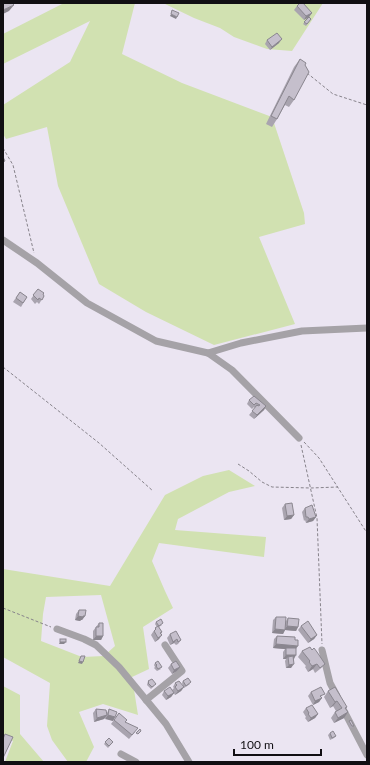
<svg xmlns="http://www.w3.org/2000/svg" width="370" height="765" viewBox="0 0 370 765" font-family="Lato,sans-serif">
  <rect width="100%" height="100%" fill="#ebe5f2"/>
  <g fill="#d1e1b1" fill-rule="evenodd">
    <path d="M64 3H135L122 54 182 83 272 117 304 213 305 224 259 237 295 324 214 345 146 312 99 284 58 186 47 127 6 139 3 134V105L70 62 90 21 3 64V34Z"/>
    <path d="M163 3H323L292 51 267 49 234 37 220 28 194 18Z"/>
    <path d="M229 470 255 486 229 492 178 519 175 530 266 537 264 557 159 543 152 561 165 591 173 608 143 627 149 669 132 677 138 715 103 704 79 712 94 747 86 762H68L52 740 47 726 50 683 3 657V569L110 586 165 495 203 476ZM101 595 115 646 104 656 82 657 41 641 43 614 46 597Z"/>
    <path d="M3 686 20 695V734L44 762H5L13 741 3 735Z"/>
  </g>
  <g fill="none" stroke-linecap="round" stroke-linejoin="round">
    <g stroke="#87838b" stroke-width="1" stroke-dasharray="3 2" stroke-linecap="butt">
      <path d="M307 73 333 94 367 105"/>
      <path d="M3 148 13 165 34 253"/>
      <path d="M3 367 99 443 153 491"/>
      <path d="M304 442 319 458 367 533"/>
      <path d="M301 445 317 518 322 644"/>
      <path d="M238 464 249 471 262 482 272 487 311 488 338 487"/>
      <path d="M3 608 51 627"/>
    </g>
    <g stroke="#a5a2a7" stroke-width="7">
      <path d="M3 240 37 263 87 303 156 341 208 353 232 370 299 438"/>
      <path d="M208 353 241 343 302 331 367 328"/>
      <path d="M57 629 84 639 96 645 119 667 166 724 189 762"/>
      <path d="M322 650 330 683 337 696"/>
      <path d="M146 700 182 671 165 645"/>
      <path d="M342 707 367 755"/>
      <path d="M121 754 136 762"/>
    </g>
  </g>
  <g fill="#a9a4af">
    <path d="M297 6 312 13 309 17 304 20 294 10Z"/>
    <path d="M309 17 311 19 306 26 303 24Z"/>
    <path d="M267 40 279 43 270 50 265 44Z"/>
    <path d="M300 59 305 65 294 100 289 107 285 105 277 119 272 127 266 124 294 67Z"/>
    <path d="M38 289 44 296 39 304 37 302 35 304 31 299Z"/>
    <path d="M20 292 27 297 21 307 13 302Z"/>
    <path d="M249 400 266 406 264 410 254 419 249 415 255 408 254 407 252 409 247 404Z"/>
    <path d="M285 504 294 515 291 519 284 520 282 508Z"/>
    <path d="M305 508 316 517 313 521 306 523 305 520 304 521 302 512Z"/>
    <path d="M79 610 85 616 82 620H81L80 621 75 620 76 614Z"/>
    <path d="M276 617 286 621 288 618 298 627 296 631 285 630 283 634 272 633 273 620Z"/>
    <path d="M156 622 162 625 159 627 162 632 159 639 155 642 151 635 153 632 157 627 155 624Z"/>
    <path d="M99 623 103 636 101 640H93V631Z"/>
    <path d="M301 626 317 635 314 639 308 643 298 630Z"/>
    <path d="M170 634 181 640 178 644 176 645 174 643 170 645 167 638Z"/>
    <path d="M277 636 295 640 296 648 291 668H286L285 661 286 659H283V652L285 649 273 648 274 639Z"/>
    <path d="M312 650 325 664 320 669 315 673 313 669 308 672 305 667 306 666 298 657 302 651Z"/>
    <path d="M155 663 161 669 157 671 154 668 155 667 154 665Z"/>
    <path d="M171 664 180 667 177 671 172 674 168 668Z"/>
    <path d="M148 681 154 686 151 689 147 685Z"/>
    <path d="M183 681 190 684 184 688V687L181 691 175 695 172 690 174 688 173 687 175 683 183 686 182 683Z"/>
    <path d="M164 691 174 693 171 697 166 700 162 695Z"/>
    <path d="M328 691 347 707 346 709 344 718 334 723 331 718 335 712 336 711 333 706 330 708 324 697Z"/>
    <path d="M311 692 322 697 319 702 313 705 308 696Z"/>
    <path d="M306 708 318 714 315 718 308 722 305 718 306 717 303 712Z"/>
    <path d="M96 709 107 713 109 709 115 717 113 721 105 718 104 719 94 722 93 713Z"/>
    <path d="M119 713 125 722 135 732 129 739 111 724Z"/>
    <path d="M349 721 353 728H350L348 723Z"/>
    <path d="M330 733 336 736 334 738 330 740 328 735Z"/>
    <path d="M109 738 113 742 108 748 104 744Z"/>
  </g>
  <g fill="#8a868f">
    <path d="M14 5 9 11 3 14V10Z"/>
    <path d="M312 13 309 17 304 20 306 16Z"/>
    <path d="M171 14 177 17 176 19 170 16Z"/>
    <path d="M282 39 279 43 270 50 272 47Z"/>
    <path d="M266 406 264 410 254 419 257 415Z"/>
    <path d="M294 515 291 519 284 520 287 516Z"/>
    <path d="M316 517 313 521 306 523 309 519Z"/>
    <path d="M78 616H85L82 620H81L80 621 75 620Z"/>
    <path d="M287 626 298 627 296 631 285 630 283 634 272 633 275 629 284 630Z"/>
    <path d="M162 635 159 639 155 642 158 638Z"/>
    <path d="M317 635 314 639 308 643 311 639Z"/>
    <path d="M96 636H103L101 640H93Z"/>
    <path d="M177 639 174 643 170 645 173 642Z"/>
    <path d="M60 642H66L64 644H59Z"/>
    <path d="M276 644 298 646 295 650 273 648Z"/>
    <path d="M286 655H296L294 659H288V657L286 659H283Z"/>
    <path d="M79 661 83 662 82 664 78 663Z"/>
    <path d="M294 664 291 668H286L289 665Z"/>
    <path d="M317 664 313 669 308 672 312 666Z"/>
    <path d="M180 667 177 671 172 674 174 670Z"/>
    <path d="M184 687 181 691 175 695 178 691Z"/>
    <path d="M174 693 171 697 166 700 168 696Z"/>
    <path d="M322 698 319 702 313 705 315 701Z"/>
    <path d="M337 701 333 706 330 708 335 702Z"/>
    <path d="M348 712 344 718 334 723 338 718Z"/>
    <path d="M318 714 315 718 308 722 311 718Z"/>
    <path d="M107 715 104 719 94 722 97 718Z"/>
    <path d="M108 715 115 717 113 721 105 719Z"/>
  </g>
  <g fill="#c5bfcc" stroke="#8a868f">
    <path d="M3 3H12L14 5 3 10Z"/>
    <path d="M300 3H303L312 13 306 16 297 6Z"/>
    <path d="M172 10 179 13 177 17 171 14Z"/>
    <path d="M309 17 311 19 307 24 304 22Z"/>
    <path d="M277 33 282 39 272 47 267 40Z"/>
    <path d="M300 59 306 63 305 65 309 72 294 100 289 96 277 119 271 116Z"/>
    <path d="M3 157 5 161 3 162Z"/>
    <path d="M38 289 44 293 43 294 44 296 42 300 39 298 38 300 33 295Z"/>
    <path d="M20 292 27 297 23 303 16 298Z"/>
    <path d="M254 396 266 406 257 415 252 411 257 405 258 406 260 405 256 403 254 405 249 400Z"/>
    <path d="M292 503 294 515 287 516 285 504Z"/>
    <path d="M312 505 316 517 309 519 308 517H306L305 508Z"/>
    <path d="M79 610H86L85 616H83V617L78 616Z"/>
    <path d="M276 617H286L285 630 275 629Z"/>
    <path d="M288 618 299 619 298 627 287 626Z"/>
    <path d="M161 619 163 623 159 626 156 622Z"/>
    <path d="M308 621 317 635 311 639 301 626Z"/>
    <path d="M99 623H103V636H96V627H99Z"/>
    <path d="M158 626 162 632 160 633 162 635 158 638 154 631 156 629 155 628Z"/>
    <path d="M176 631 181 640 178 642 177 639 173 642 170 634Z"/>
    <path d="M277 636 295 637V640H298V646L276 644Z"/>
    <rect x="60" y="639" width="6" height="3"/>
    <path d="M310 647 312 650 314 648 317 652 325 664 320 668 317 664 312 666 309 662 310 661 302 651Z"/>
    <rect x="286" y="648" width="10" height="7"/>
    <path d="M81 656H85L83 662 79 661Z"/>
    <path d="M293 656 294 664 289 665 288 657Z"/>
    <path d="M158 661 162 667 158 669 156 666 157 665 155 663Z"/>
    <path d="M176 661 180 667 174 670 171 664Z"/>
    <path d="M188 678 191 682 186 686 183 681Z"/>
    <path d="M152 679 156 684 152 687 148 683 149 682 148 681Z"/>
    <path d="M179 681 184 687 178 691 175 687 177 685 175 683Z"/>
    <path d="M170 687 174 693 168 696 164 691Z"/>
    <path d="M321 687 325 694 320 696 322 698 315 701 311 692Z"/>
    <path d="M335 687 347 707 345 708 348 712 338 718 335 712 342 708 337 701 335 702 328 691Z"/>
    <path d="M312 705 318 714 311 718 308 714 309 713 306 708Z"/>
    <path d="M96 709 106 710 107 715 97 718Z"/>
    <path d="M109 709 117 712 115 717 108 715Z"/>
    <path d="M119 713 127 720 125 722 138 728 132 735 114 720Z"/>
    <path d="M351 720 354 726H352L349 721Z"/>
    <path d="M140 729 141 731 138 734 136 733Z"/>
    <path d="M333 731 336 736 332 738 330 733Z"/>
    <path d="M5 734 13 737 3 758V739Z"/>
    <path d="M109 738 113 742 109 746 105 742Z"/>
  </g>
  <rect width="370" height="765" fill="none" stroke="#110f13" stroke-width="8"/>
  <path d="M234 749v6h87v-6" fill="none" stroke="#110f13" stroke-width="2"/>
  <text x="240" y="749" font-size="12" fill="#110f13" stroke="#ebe5f2" stroke-width="3" paint-order="stroke">100 m</text>
</svg>
